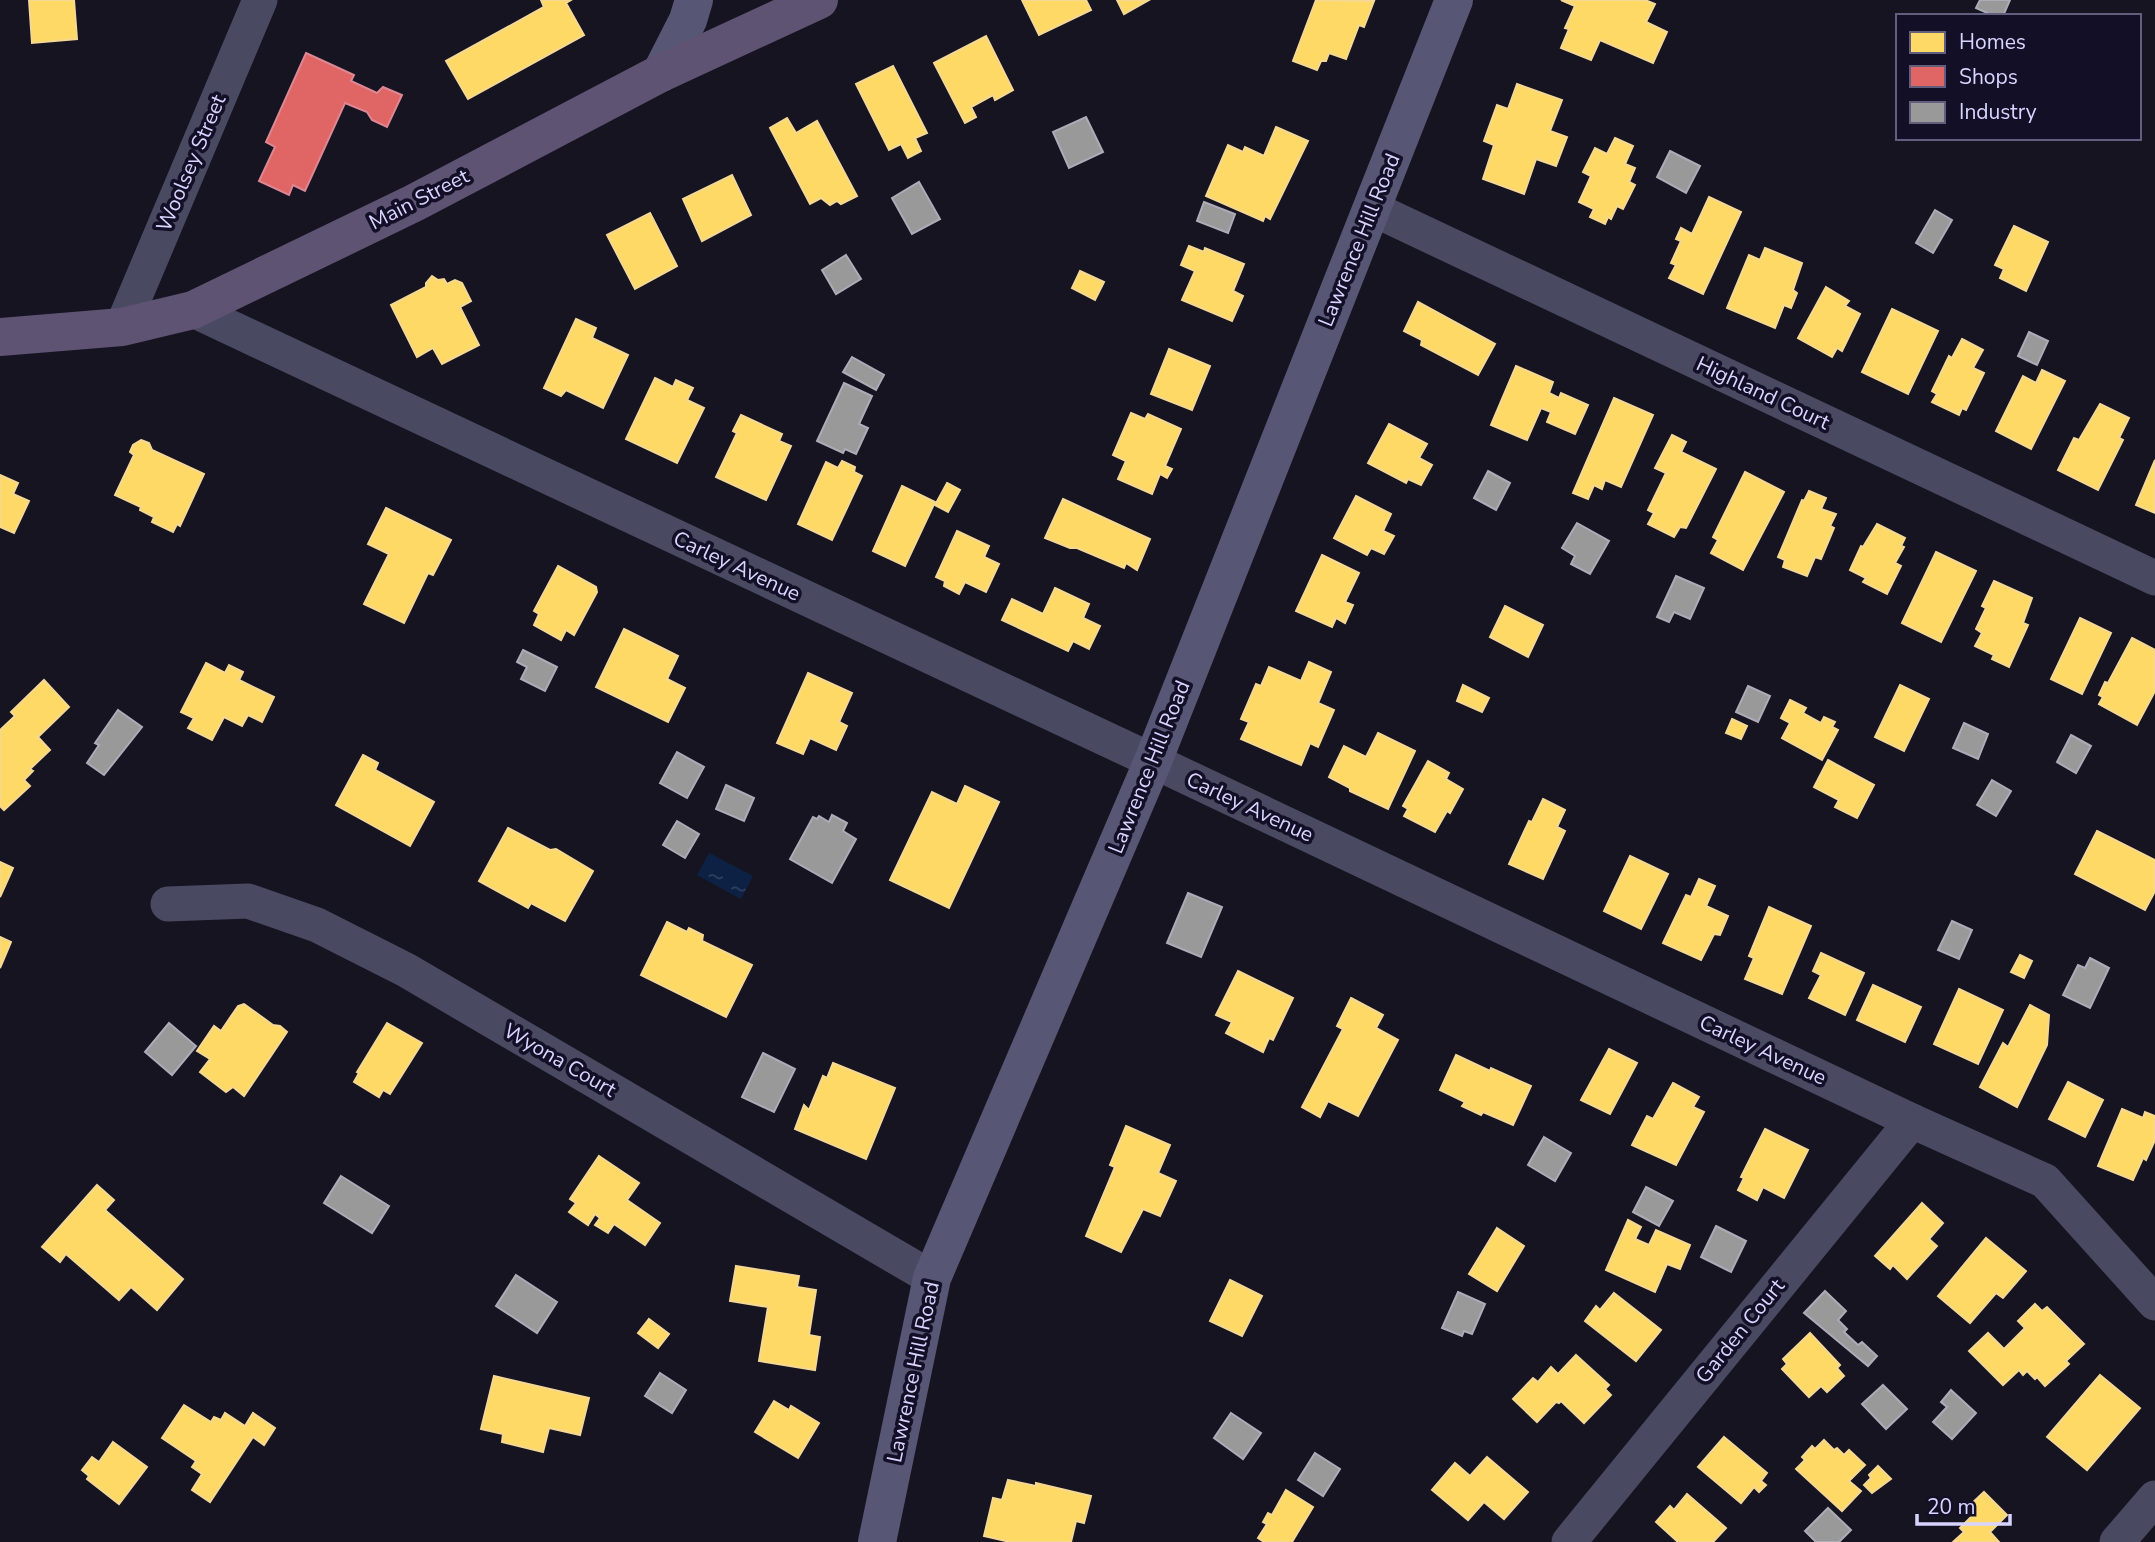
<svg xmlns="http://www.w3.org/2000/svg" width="2155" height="1542" viewBox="0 0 2155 1542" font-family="'Nunito Sans',sans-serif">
  <defs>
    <pattern id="water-ripples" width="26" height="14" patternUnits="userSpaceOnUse" patternTransform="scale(1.75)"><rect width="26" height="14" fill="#0d2144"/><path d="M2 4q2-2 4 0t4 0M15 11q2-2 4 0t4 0" fill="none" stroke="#304060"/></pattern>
  </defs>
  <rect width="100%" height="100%" fill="#161421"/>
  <path fill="url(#water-ripples)" d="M709 853 753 876 741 899 697 875Z"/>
  <g fill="#ffd966" stroke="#f4d894" stroke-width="2">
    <path d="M29 0H74L77 39 32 43Z"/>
    <path d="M541 0H571L566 3 584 35 468 99 446 61 544 7Z"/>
    <path d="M1022 0H1086L1091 10 1039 35Z"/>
    <path d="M1117 0H1149L1124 14Z"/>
    <path d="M1316 0 1374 1 1364 27 1359 25 1346 59 1329 53 1326 61H1321L1317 70 1293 61Z"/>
    <path d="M1561 0H1645L1655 4 1646 22 1667 32 1653 63 1600 40 1591 60 1561 48 1569 29 1565 28 1575 6Z"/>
    <path d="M986 36 1013 90 995 100 993 95 971 107 976 117 965 123 934 63Z"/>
    <path d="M893 66 927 133 915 138 921 151 908 158 901 144 889 150 856 84Z"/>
    <path d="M1517 84 1562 100 1550 131 1567 137 1556 166 1536 159 1524 194 1483 179 1494 145 1484 141 1497 105 1508 109Z"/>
    <path d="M787 118 796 133 817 121 857 196 841 204 837 201 830 205 821 198 810 204 770 128Z"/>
    <path d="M1276 127 1308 141 1270 219 1265 216 1263 221 1206 196 1228 145 1243 152 1245 147 1264 156Z"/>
    <path d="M1615 138 1633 146 1625 164 1635 168 1629 182 1635 185 1623 209 1617 206 1611 219 1608 217 1605 224 1590 217 1594 209 1579 202 1591 176 1583 172 1595 148 1607 154Z"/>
    <path d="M732 175 751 215 702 241 683 199Z"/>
    <path d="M1709 197 1741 212 1703 294 1669 278 1676 265 1671 263 1681 241 1676 239 1681 228 1692 234Z"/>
    <path d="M650 213 677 266 635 289 607 235Z"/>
    <path d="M2014 226 2048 242 2026 291 2000 278 2004 269 1995 265Z"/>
    <path d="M1189 246 1204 252 1205 248 1244 264 1233 291 1243 296 1232 321 1182 300 1195 271 1181 265Z"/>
    <path d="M1765 248 1802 263 1793 290 1797 293 1791 308 1784 305 1775 328 1727 308 1749 255 1760 260Z"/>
    <path d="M1080 271 1104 282 1095 300 1072 288Z"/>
    <path d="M432 276 438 280 444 279 447 284 455 280 462 283 471 301 460 307 479 345 442 364 433 348 417 357 391 305 426 287V283Z"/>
    <path d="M1826 287 1849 301 1845 306 1860 314 1842 351 1837 348 1832 357 1798 338Z"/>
    <path d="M1418 302 1495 344 1478 375 1421 345 1422 340 1404 331Z"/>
    <path d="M1892 309 1938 331 1908 394 1862 372Z"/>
    <path d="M576 319 596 328 592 338 628 355 603 408 566 390 561 396 544 388Z"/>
    <path d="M1962 339 1983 350 1973 368 1984 373 1966 410 1962 408 1959 415 1932 402 1937 394 1932 391 1949 356 1952 358Z"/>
    <path d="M1169 349 1210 366 1192 410 1151 394Z"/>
    <path d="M1516 366 1553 382 1549 393 1559 398 1561 393 1588 405 1575 434 1547 422 1551 412 1541 408 1527 440 1491 425Z"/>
    <path d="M2042 370 2065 381 2031 449 1996 431 2023 376 2036 383Z"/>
    <path d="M655 378 673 387 676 380 693 388 687 400 704 408 677 463 626 439Z"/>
    <path d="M1614 398 1653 415 1621 487 1605 480 1602 489 1594 485 1588 499 1573 493Z"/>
    <path d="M2100 404 2129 418 2119 438 2123 440 2098 490 2058 470 2074 438 2079 440Z"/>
    <path d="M1131 413 1145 419 1148 414 1181 429 1165 466 1172 469 1167 478 1160 474 1152 494 1118 479 1126 461 1113 455Z"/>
    <path d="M741 415 782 434 779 441 791 446 766 500 716 477 737 433 733 431Z"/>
    <path d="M1389 424 1427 444 1419 458 1432 465 1421 485 1408 479 1406 483 1368 463Z"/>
    <path d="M1672 435 1686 442 1681 452 1716 469 1686 528 1680 527 1674 537 1648 524 1654 513 1648 510 1666 473 1655 468Z"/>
    <path d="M141 440 149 443 152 450 204 474 180 526 177 524 173 532 152 522 154 517 140 510 141 507 115 495 134 455 130 452 133 445Z"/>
    <path d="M2155 460V513L2136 505Z"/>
    <path d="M842 461 855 467 854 472 862 476 832 540 798 524 826 462 838 468Z"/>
    <path d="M1745 472 1784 492 1743 570 1711 553 1718 540 1713 537Z"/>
    <path d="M0 475 18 483 13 494 29 501 14 533 0 527Z"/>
    <path d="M947 483 960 490 948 512 935 505Z"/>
    <path d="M902 486 935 502 905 566 873 551Z"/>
    <path d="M1809 491 1826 498 1821 509 1836 514 1830 526 1834 528 1821 559 1815 557 1807 576 1783 567 1785 560 1778 557 1802 500 1804 501Z"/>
    <path d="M1356 496 1391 514 1383 531 1394 536 1384 554 1371 548 1367 555 1334 538Z"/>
    <path d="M1063 499 1150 539 1137 570 1126 563 1124 568 1077 548H1070L1045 538Z"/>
    <path d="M386 508 451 540 433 575 428 573 404 623 364 604 389 554 368 544Z"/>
    <path d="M1877 524 1905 538 1901 546 1904 547 1895 563 1901 566 1887 594 1863 582 1866 578 1850 570 1861 546 1863 547Z"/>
    <path d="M957 531 989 546 984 557 999 564 986 592 965 582 959 594 944 586 945 581 936 577Z"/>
    <path d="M1936 552 1976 571 1941 642 1902 623Z"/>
    <path d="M1322 555 1359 573 1345 602 1353 605 1345 623 1336 618 1332 627 1296 611Z"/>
    <path d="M558 566 596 587 597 592 574 635 566 630 561 640 534 625 539 614 534 611Z"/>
    <path d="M1994 581 2032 598 2023 623 2028 625 2009 667 1992 659 1994 655 1975 646 1982 633 1976 629 1986 608 1982 606Z"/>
    <path d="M1055 588 1089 604 1083 618 1100 626 1089 649 1073 641 1068 651 1002 620 1012 599 1043 614Z"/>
    <path d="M1505 606 1543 625 1528 657 1490 637Z"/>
    <path d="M2080 618 2111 633 2082 694 2051 679Z"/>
    <path d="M624 629 678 656 667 679 685 688 668 722 596 687Z"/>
    <path d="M2132 638 2155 650V691L2137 725 2099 704 2103 697 2099 695 2105 682 2108 683Z"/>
    <path d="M1309 662 1331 672 1318 703 1334 710 1318 747 1310 743 1301 765 1241 739 1249 722 1241 719 1256 684 1261 686 1269 667 1301 681Z"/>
    <path d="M206 663 225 673 229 665 243 672 239 680 274 697 262 722 248 715 242 726 224 717 212 740 188 728 194 718 181 712Z"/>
    <path d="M808 673 852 693 839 722 847 726 836 750 810 738 803 754 777 743Z"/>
    <path d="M44 680 69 707 38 737 50 750 30 769 33 771 24 780 30 786 4 810 0 806V730L15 716 11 712Z"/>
    <path d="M1463 685 1489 698 1482 712 1457 701Z"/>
    <path d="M1900 685 1929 699 1904 751 1875 737Z"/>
    <path d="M1790 700 1806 708 1803 713 1821 723 1824 717 1835 722 1832 727 1838 730 1822 760 1782 738 1790 723 1781 718Z"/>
    <path d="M1732 719 1747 726 1741 739 1726 733Z"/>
    <path d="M1378 733 1415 751 1388 809 1350 791V788L1329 777 1344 746 1366 757Z"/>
    <path d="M363 755 378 763 375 770 434 802 410 846 336 805Z"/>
    <path d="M1828 760 1874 785 1857 818 1835 807 1839 800 1814 787Z"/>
    <path d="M1428 761 1449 773 1446 779 1463 789 1450 813 1447 811 1435 832 1404 816 1408 809 1403 806Z"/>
    <path d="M965 786 999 802 949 908 890 880 932 792 957 804Z"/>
    <path d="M1543 799 1565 810 1557 827 1565 831 1543 879 1509 864 1529 821 1532 822Z"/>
    <path d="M508 828 550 850 556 849 593 871 565 921 531 903 528 908 479 881Z"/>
    <path d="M2097 831 2155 860V891L2145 910 2075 874Z"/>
    <path d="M1630 856 1668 874 1641 929 1604 911Z"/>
    <path d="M0 862 13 868 0 897Z"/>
    <path d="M1699 879 1715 886 1706 906 1728 916 1720 935 1714 934 1701 960 1663 943 1686 895 1691 897Z"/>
    <path d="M1769 907 1811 926 1782 994 1745 979 1754 958 1749 956Z"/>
    <path d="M667 922 687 932 689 928 703 935 702 941 752 965 726 1017 641 975Z"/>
    <path d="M0 937 11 942 0 968Z"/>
    <path d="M1821 953 1864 973 1845 1015 1809 998 1821 975 1813 971Z"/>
    <path d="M2020 955 2032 961 2024 978 2011 972Z"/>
    <path d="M1238 971 1293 998 1273 1040 1269 1038 1263 1052 1226 1033 1232 1022 1216 1015Z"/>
    <path d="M1873 985 1921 1007 1905 1042 1857 1020Z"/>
    <path d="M1959 989 2003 1010 1978 1064 1934 1044Z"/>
    <path d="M1351 998 1383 1015 1376 1028 1398 1040 1358 1116 1328 1101 1320 1117 1302 1107 1343 1029 1337 1026Z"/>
    <path d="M244 1004 273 1025 280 1026 287 1032 244 1096 233 1087 226 1092 200 1072 210 1059 197 1051 214 1026 221 1031 238 1006Z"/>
    <path d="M2030 1005 2049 1015 2047 1045 2017 1107 1980 1087 2003 1043 2008 1047Z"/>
    <path d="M387 1023 422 1043 390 1094 383 1090 379 1097 354 1082 359 1073 357 1072Z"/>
    <path d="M1609 1049 1637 1063 1610 1114 1581 1100Z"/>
    <path d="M1456 1055 1490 1071 1491 1068 1531 1086 1513 1125 1483 1112 1481 1115 1462 1106 1465 1102 1440 1090Z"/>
    <path d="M833 1063 895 1088 866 1159 795 1129 804 1105 809 1110 823 1076 827 1078Z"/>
    <path d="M2068 1082 2103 1100 2085 1137 2049 1119Z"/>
    <path d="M1673 1083 1699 1097 1693 1107 1704 1112 1676 1165 1632 1145 1647 1116 1653 1119Z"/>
    <path d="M2122 1109 2143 1118 2145 1112 2155 1116V1140L2146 1160 2143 1158 2133 1180 2098 1166Z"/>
    <path d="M1126 1126 1170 1145 1158 1173 1176 1181 1160 1216 1143 1209 1121 1252 1086 1236 1115 1167 1110 1165Z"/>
    <path d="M1765 1129 1808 1150 1784 1198 1763 1187 1757 1200 1738 1190 1744 1178 1741 1177Z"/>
    <path d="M599 1156 639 1183 627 1200 660 1223 645 1245 614 1224 608 1233 595 1225 600 1218 595 1214 588 1225 569 1212 576 1203 570 1199Z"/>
    <path d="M97 1185 114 1200 105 1210 183 1279 157 1310 131 1287 119 1300 66 1254 60 1262 42 1247Z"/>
    <path d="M1922 1203 1943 1223 1929 1239 1937 1246 1907 1279 1893 1265 1890 1269 1875 1256Z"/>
    <path d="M1628 1220 1641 1227 1635 1239 1649 1245 1656 1230 1690 1245 1680 1269 1667 1264 1655 1292 1606 1270Z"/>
    <path d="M1497 1228 1524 1246 1497 1291 1469 1274Z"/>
    <path d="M1986 1238 2026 1271 2003 1298 1996 1293 1970 1323 1938 1296Z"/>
    <path d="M736 1266 799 1276 797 1287 816 1290 809 1335 820 1337 815 1370 759 1361 768 1307 730 1301Z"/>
    <path d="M1230 1280 1262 1296 1242 1336 1210 1321Z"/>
    <path d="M1614 1293 1661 1330 1636 1361 1585 1321 1596 1306 1600 1310Z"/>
    <path d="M2035 1304 2042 1311 2047 1307 2084 1344 2066 1361 2069 1364 2045 1386 2037 1377 2035 1379 2027 1371 2023 1375 2019 1370 2003 1385 1969 1351 1988 1333 2004 1349 2025 1328 2018 1321Z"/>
    <path d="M649 1319 669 1334 658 1348 638 1333Z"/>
    <path d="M1810 1333 1840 1365 1837 1368 1844 1376 1827 1392 1821 1386 1809 1397 1782 1369 1787 1364 1783 1359Z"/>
    <path d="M1576 1355 1609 1385 1605 1389 1611 1395 1584 1423 1561 1401 1559 1403 1556 1402 1537 1422 1513 1399 1533 1378 1538 1382 1551 1367 1558 1374Z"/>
    <path d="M2100 1375 2140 1408 2087 1470 2047 1437Z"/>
    <path d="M494 1376 589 1398 580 1435 549 1428 543 1452 502 1442 503 1434 481 1429Z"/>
    <path d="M774 1401 789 1410 791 1406 819 1423 798 1458 755 1432Z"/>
    <path d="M184 1405 211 1422 214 1417 221 1420 225 1413 245 1426 253 1413 275 1428 264 1445 253 1437 210 1502 192 1490 202 1474 192 1467 196 1461 162 1438Z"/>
    <path d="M1724 1437 1767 1473 1761 1481 1766 1485 1759 1492 1754 1487 1741 1503 1698 1467Z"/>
    <path d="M1824 1440 1834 1450 1837 1448 1844 1455 1849 1450 1865 1465 1849 1481 1861 1491 1842 1511 1796 1469 1805 1460 1802 1457 1812 1446 1815 1449Z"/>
    <path d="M113 1442 147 1467 119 1504 87 1479 89 1476 82 1470 92 1457 99 1462Z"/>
    <path d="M1487 1457 1528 1492 1504 1519 1484 1502 1468 1520 1432 1490 1455 1463 1470 1476Z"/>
    <path d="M1878 1466 1891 1479 1872 1493 1864 1485 1871 1478 1869 1475Z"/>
    <path d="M1008 1480 1036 1486V1483L1091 1496 1084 1523 1076 1521 1071 1542H1010L984 1536 993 1498 1002 1500Z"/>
    <path d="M1286 1490 1313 1507 1292 1542H1264L1258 1538 1267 1524 1263 1522 1268 1513 1272 1515Z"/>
    <path d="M1984 1492 2007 1515 1990 1532 1999 1542H1953L1964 1532 1960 1528 1976 1512 1970 1505Z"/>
    <path d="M1687 1494 1726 1528 1713 1542H1678L1656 1522 1670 1506 1674 1510Z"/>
  </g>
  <path fill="#e06666" stroke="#de8794" stroke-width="2" d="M306 53 354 75 351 81 377 93 383 87 402 95 387 127 372 120 367 112 345 103 305 191 293 185 289 195 259 181 275 147 266 142Z"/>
  <g fill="#999" stroke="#acabb8" stroke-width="2">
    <path d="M1980 0H2010L2003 16H1994L1976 8Z"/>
    <path d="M1086 117 1103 152 1069 168 1053 132Z"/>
    <path d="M1670 151 1700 166 1686 193 1657 177Z"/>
    <path d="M919 182 940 219 912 234 892 198Z"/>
    <path d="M1204 202 1235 214 1228 233 1197 221Z"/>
    <path d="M1935 210 1952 220 1933 253 1916 243Z"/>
    <path d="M846 255 861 279 836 294 822 270Z"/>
    <path d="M2029 332 2048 341 2037 365 2018 356Z"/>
    <path d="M852 357 884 375 876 390 843 372Z"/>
    <path d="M844 383 872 396 859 424 868 428 856 454 845 449 843 453 817 441Z"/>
    <path d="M1488 471 1510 483 1496 510 1474 498Z"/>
    <path d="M1577 523 1609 541 1590 574 1571 564 1575 556 1562 548Z"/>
    <path d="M1676 576 1704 588 1690 619 1674 612 1669 622 1657 617Z"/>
    <path d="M523 650 557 667 545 691 521 679 527 667 517 662Z"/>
    <path d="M1748 686 1770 696 1758 722 1736 712Z"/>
    <path d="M118 710 142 727 104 775 87 763 99 745 95 743Z"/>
    <path d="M1964 723 1988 734 1978 759 1953 748Z"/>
    <path d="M2071 735 2091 746 2076 773 2057 762Z"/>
    <path d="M677 752 704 767 687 798 660 783Z"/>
    <path d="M1992 780 2011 791 1996 816 1977 805Z"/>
    <path d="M726 785 754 798 744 821 716 809Z"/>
    <path d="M832 815 847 823 843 831 856 839 832 883 790 859 813 817 817 819 819 816 829 822Z"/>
    <path d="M677 821 699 834 685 858 663 845Z"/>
    <path d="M1188 893 1222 907 1201 957 1167 943Z"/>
    <path d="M1952 921 1972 930 1959 959 1938 950Z"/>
    <path d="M2090 958 2109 968 2090 1008 2063 995 2078 965 2085 968Z"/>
    <path d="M169 1023 196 1046 172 1075 145 1052Z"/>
    <path d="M763 1053 795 1069 774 1112 742 1097Z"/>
    <path d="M1544 1137 1571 1153 1555 1181 1528 1165Z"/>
    <path d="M341 1176 389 1206 372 1233 324 1203Z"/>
    <path d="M1646 1187 1673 1201 1659 1226 1633 1212Z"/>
    <path d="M1716 1226 1746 1241 1731 1272 1701 1257Z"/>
    <path d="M516 1275 557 1302 537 1333 496 1306Z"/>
    <path d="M1825 1291 1846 1311 1838 1320 1847 1329 1844 1332 1858 1345 1862 1342 1877 1356 1868 1366 1804 1313Z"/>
    <path d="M1458 1292 1485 1304 1472 1334 1464 1331 1462 1336 1442 1328Z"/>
    <path d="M660 1373 686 1390 672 1413 645 1396Z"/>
    <path d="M1883 1385 1907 1409 1886 1429 1862 1404Z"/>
    <path d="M1951 1390 1976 1413 1952 1439 1933 1422 1947 1407 1941 1402Z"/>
    <path d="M1231 1413 1261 1433 1243 1459 1214 1438Z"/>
    <path d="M1315 1453 1340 1469 1323 1496 1298 1480Z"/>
    <path d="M1828 1508 1851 1530 1839 1542H1816L1805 1531Z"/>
  </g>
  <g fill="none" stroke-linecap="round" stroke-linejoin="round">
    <g stroke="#4a4962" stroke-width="35">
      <path d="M1371 208 2155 578"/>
      <path d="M193 310 1153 761 1912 1121 2045 1181 2155 1303"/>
      <path d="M122 327 260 0"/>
      <path d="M168 904 248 901 317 925 406 970 932 1278"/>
      <path d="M1569 1542 1912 1121"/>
      <path d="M2117 1542 2155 1498"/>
    </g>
    <g stroke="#575674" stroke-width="38">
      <path d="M661 73 688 20 694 0"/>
      <path d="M877 1542 932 1278 1153 761 1454 0"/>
    </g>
    <path stroke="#5e5373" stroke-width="38" d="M0 337 122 327 193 310 414 203 661 73 819 0"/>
  </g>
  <g text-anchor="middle" stroke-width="7" stroke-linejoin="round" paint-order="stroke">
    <g font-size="21" fill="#d9d4ff" stroke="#130f26">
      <text transform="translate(191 163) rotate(-67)" y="7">Woolsey Street</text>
      <text transform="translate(419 199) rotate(-27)" y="7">Main Street</text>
      <text transform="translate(1359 240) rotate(-68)" y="7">Lawrence Hill Road</text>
      <text transform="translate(1763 393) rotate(25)" y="7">Highland Court</text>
      <text transform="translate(737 566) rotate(25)" y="7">Carley Avenue</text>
      <text transform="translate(1149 767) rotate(-68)" y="7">Lawrence Hill Road</text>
      <text transform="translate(1250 807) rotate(25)" y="7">Carley Avenue</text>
      <text transform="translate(1763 1050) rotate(25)" y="7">Carley Avenue</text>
      <text transform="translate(560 1060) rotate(30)" y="7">Wyona Court</text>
      <text transform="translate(1740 1331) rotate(-51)" y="7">Garden Court</text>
      <text transform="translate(913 1372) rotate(-78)" y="7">Lawrence Hill Road</text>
    </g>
  </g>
  <rect x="1896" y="14" width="245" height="126" fill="#130f26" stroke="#625e7d" stroke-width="2"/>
  <rect x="1910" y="32" width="35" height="21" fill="#ffd966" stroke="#625e7d" stroke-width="2"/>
  <text x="1959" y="49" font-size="21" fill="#d9d4ff">Homes</text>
  <rect x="1910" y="66" width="35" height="21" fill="#e06666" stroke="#625e7d" stroke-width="2"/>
  <text x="1959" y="84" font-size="21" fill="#d9d4ff">Shops</text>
  <rect x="1910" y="102" width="35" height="21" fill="#999999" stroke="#625e7d" stroke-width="2"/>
  <text x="1959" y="119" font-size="21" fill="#d9d4ff">Industry</text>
  <path d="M1917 1514v10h93v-10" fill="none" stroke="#d9d4ff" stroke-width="3.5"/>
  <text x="1927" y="1514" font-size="21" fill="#d9d4ff" stroke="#130f26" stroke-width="5" paint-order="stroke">20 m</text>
</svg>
